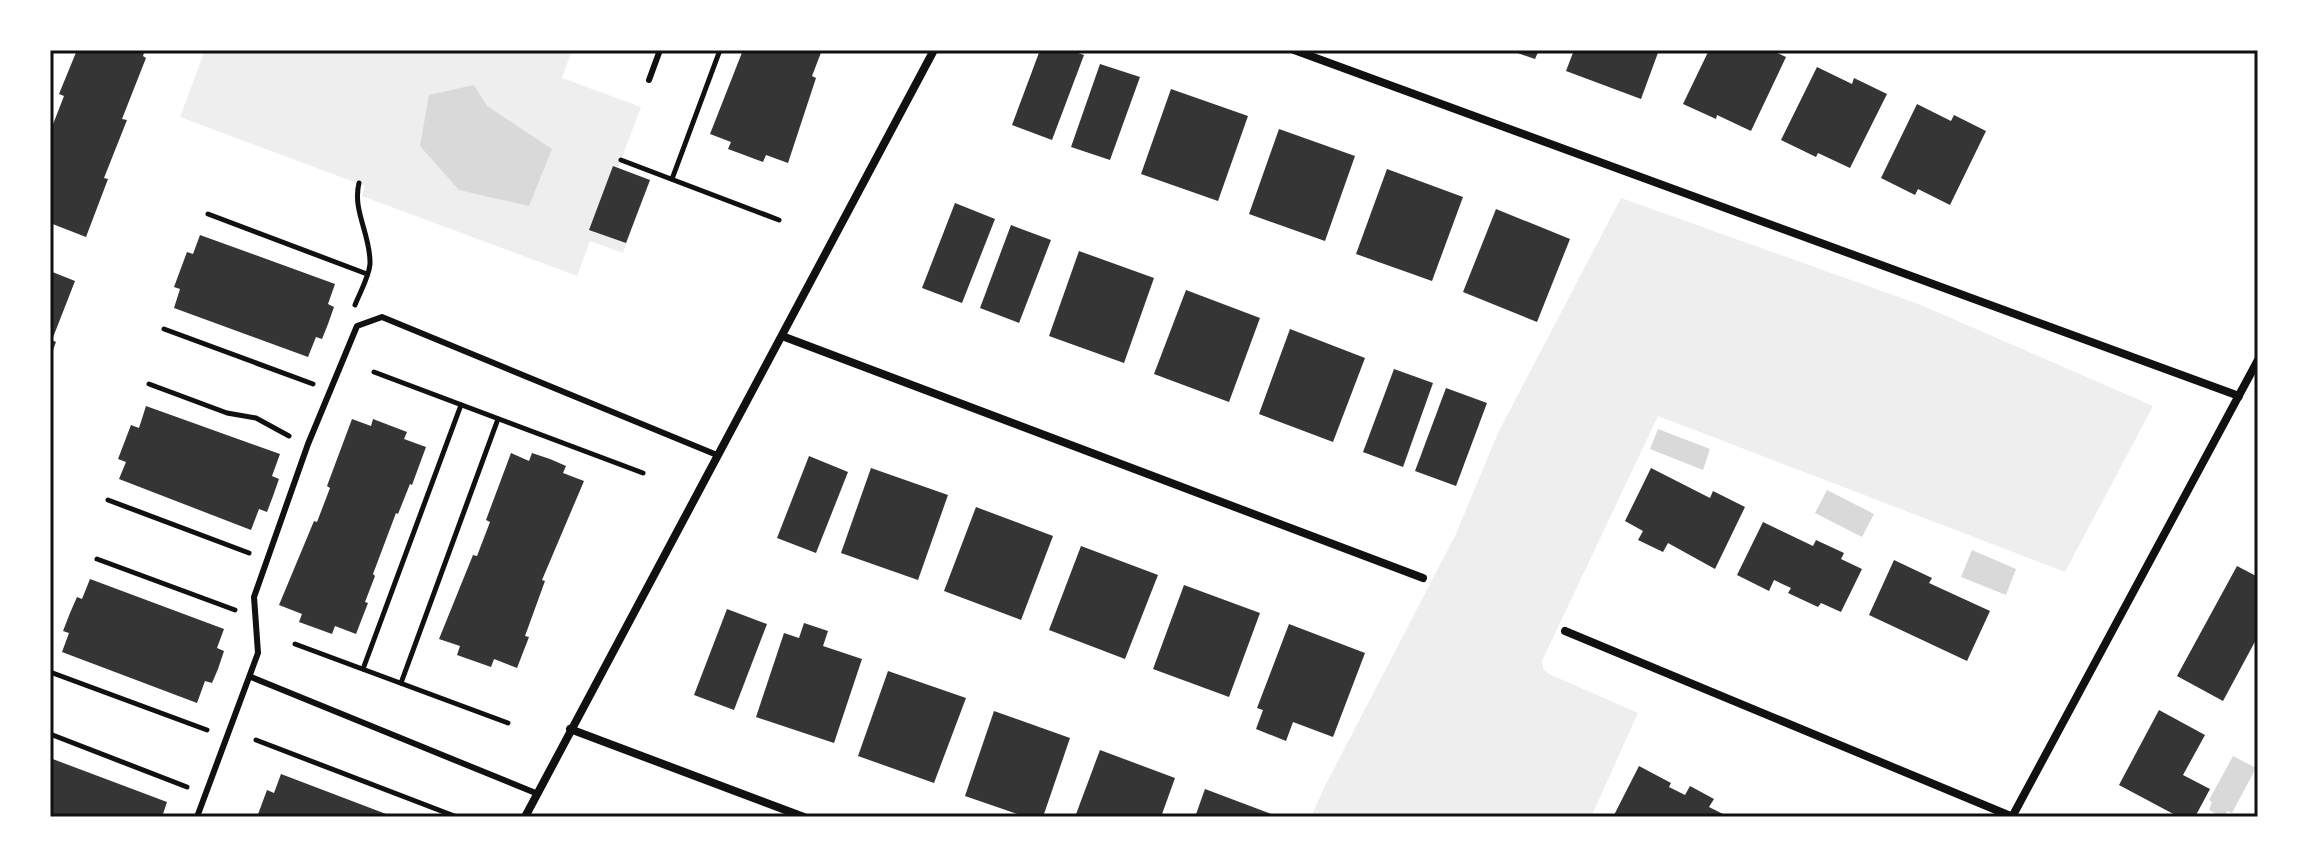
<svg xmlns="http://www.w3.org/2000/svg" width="2308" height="867" viewBox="0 0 2308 867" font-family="Helvetica,sans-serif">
  <rect width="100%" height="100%" fill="#fff"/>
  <g fill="#eee">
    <path d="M205 50H572L562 78 641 107 618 168 650 180 623 253 590 241 577 276 362 196 365 186 180 117Z"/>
    <path d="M1621 198 1921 305 2153 406 2065 572 1658 416 1542 661 1543 669 1549 674 1638 713 1591 817H1311L1325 786 1456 534 1498 433Z"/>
  </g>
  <g fill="#d9d9d9">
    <path d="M474 85 487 106 552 149 529 206 459 190 420 146 429 95Z"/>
    <path d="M1658 429 1710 449 1703 470 1650 449Z"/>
    <path d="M1827 490 1874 514 1862 537 1815 513Z"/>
    <path d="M1972 550 2016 569 2006 595 1961 577Z"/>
    <path d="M2233 756 2256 768 2232 813 2228 811 2222 817 2209 810 2212 802 2209 800Z"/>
  </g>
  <g fill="#353535">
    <path d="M77 50H145L143 56 146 58 122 119 127 120 104 178 108 179 86 237 50 223V132L64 96 59 94Z"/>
    <path d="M743 50H822L812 76 816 78 788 163 766 155 763 162 728 149 731 142 710 134Z"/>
    <path d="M1040 50H1070L1084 55 1052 140 1012 125Z"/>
    <path d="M1509 50H1539L1535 59Z"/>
    <path d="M1574 50H1659L1641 99 1566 71Z"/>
    <path d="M1709 50H1771L1786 57 1751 131 1717 115 1716 119 1683 104Z"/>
    <path d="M1100 64 1140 77 1110 160 1071 147Z"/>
    <path d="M1817 67 1852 84 1854 78 1887 94 1850 168 1818 153 1816 157 1781 140Z"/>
    <path d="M1171 89 1248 116 1218 201 1141 174Z"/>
    <path d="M1917 104 1951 121 1954 115 1986 131 1950 205 1918 189 1915 195 1881 178Z"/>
    <path d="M1279 129 1355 156 1325 241 1249 214Z"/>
    <path d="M613 166 650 180 626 243 589 230Z"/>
    <path d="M1387 169 1463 197 1432 281 1356 254Z"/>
    <path d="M955 203 995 219 962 303 922 288Z"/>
    <path d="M1496 209 1570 239 1537 322 1463 292Z"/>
    <path d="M1011 225 1051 240 1019 323 980 308Z"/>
    <path d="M200 235 335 284 328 304 334 307 328 324 322 339 316 337 308 357 174 308 180 289 174 287 187 252 193 254Z"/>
    <path d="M1079 251 1154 278 1124 363 1049 336Z"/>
    <path d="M50 271 75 281 52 340 56 342 50 358Z"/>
    <path d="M1186 290 1260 318 1229 402 1154 374Z"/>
    <path d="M1290 329 1365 358 1333 442 1259 414Z"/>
    <path d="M1394 369 1433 383 1403 467 1363 452Z"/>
    <path d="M1446 388 1487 403 1456 486 1415 471Z"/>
    <path d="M146 406 280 454 272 476 279 479 273 496 267 512 259 509 251 530 119 479 126 462 118 459 131 425 139 428Z"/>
    <path d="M352 419 371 426 373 419 407 432 404 439 426 447 412 485 410 484 398 514 396 513 373 574 375 576 365 602 368 603 356 634 335 626 332 634 299 622 302 614 279 605 314 521 317 522 330 488 327 486Z"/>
    <path d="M511 453 529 461 532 453 550 459 566 466 563 473 584 481 542 580 545 581 525 636 529 637 517 668 494 659 491 667 457 655 460 646 439 639 473 555 477 556 490 522 486 520Z"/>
    <path d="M809 456 848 472 816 553 777 538Z"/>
    <path d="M871 468 948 495 918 580 841 553Z"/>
    <path d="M1651 468 1710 498 1713 491 1745 507 1715 569 1668 543 1663 552 1638 540 1643 531 1625 521Z"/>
    <path d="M976 507 1053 536 1021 620 944 591Z"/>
    <path d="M1763 522 1813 546 1816 540 1844 553 1841 559 1862 569 1841 612 1821 603 1818 607 1788 593 1791 588 1774 580 1769 591 1737 575Z"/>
    <path d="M1081 546 1158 575 1125 659 1049 630Z"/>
    <path d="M1894 560 1932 578 1929 583 1990 611 1967 661 1869 615Z"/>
    <path d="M2237 566 2258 577V636L2223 701 2177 676Z"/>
    <path d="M90 579 224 629 217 648 224 651 218 669 212 683 205 681 197 703 62 652 69 633 63 631 70 613 77 597 82 599Z"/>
    <path d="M1184 585 1260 613 1229 697 1153 669Z"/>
    <path d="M727 609 767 624 734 710 694 695Z"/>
    <path d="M804 623 828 631 823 646 862 659 834 743 756 717 784 633 799 638Z"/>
    <path d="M1289 624 1365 653 1333 737 1293 722 1286 741 1256 729 1263 710 1257 708Z"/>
    <path d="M888 671 966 698 934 783 858 756Z"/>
    <path d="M2159 710 2205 735 2183 775 2210 789 2195 817H2179L2119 785Z"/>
    <path d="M994 711 1070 738 1043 817H1026L965 796Z"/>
    <path d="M1100 750 1175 778 1161 817H1075Z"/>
    <path d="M50 758 167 802 162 817H50Z"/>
    <path d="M1639 766 1671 783 1669 787 1685 795 1690 786 1714 799 1709 807 1729 817H1613Z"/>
    <path d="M281 774 394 817H257L267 790 274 793Z"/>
    <path d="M1205 789 1279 817H1195Z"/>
  </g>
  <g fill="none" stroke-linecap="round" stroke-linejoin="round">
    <g stroke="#111" stroke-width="5">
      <path d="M621 160 779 220"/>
      <path d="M672 179 720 50"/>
      <path d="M208 214 367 274"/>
      <path d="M355 305C360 292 369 277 370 264 371 235 352 211 359 183"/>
      <path d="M164 329 313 384"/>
      <path d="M374 372 643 473"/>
      <path d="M149 384 227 413 256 418 289 436"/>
      <path d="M108 500 249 553"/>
      <path d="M97 559 235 610"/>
      <path d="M295 644 508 723"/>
      <path d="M363 669 461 405"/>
      <path d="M50 672 207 730"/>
      <path d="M401 683 498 419"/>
      <path d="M50 734 187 787"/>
      <path d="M256 740 457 817"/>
    </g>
    <g stroke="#111" stroke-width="6">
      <path d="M649 80 660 50"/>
      <path d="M251 677 538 794"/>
      <path d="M197 817 258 653 254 597 308 444 357 326 382 317 717 455"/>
    </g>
    <g stroke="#111" stroke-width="8">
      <path d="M1294 50 2239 396"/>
      <path d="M782 336 1423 578"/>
      <path d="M1565 631 2013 817"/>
      <path d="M570 729 804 817"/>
      <path d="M525 817 934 50"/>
      <path d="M2012 817 2258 360"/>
    </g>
  </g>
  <rect width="2308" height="867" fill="none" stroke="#ffffff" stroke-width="104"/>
  <rect x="52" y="52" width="2204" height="763" fill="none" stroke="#111" stroke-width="3"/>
</svg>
